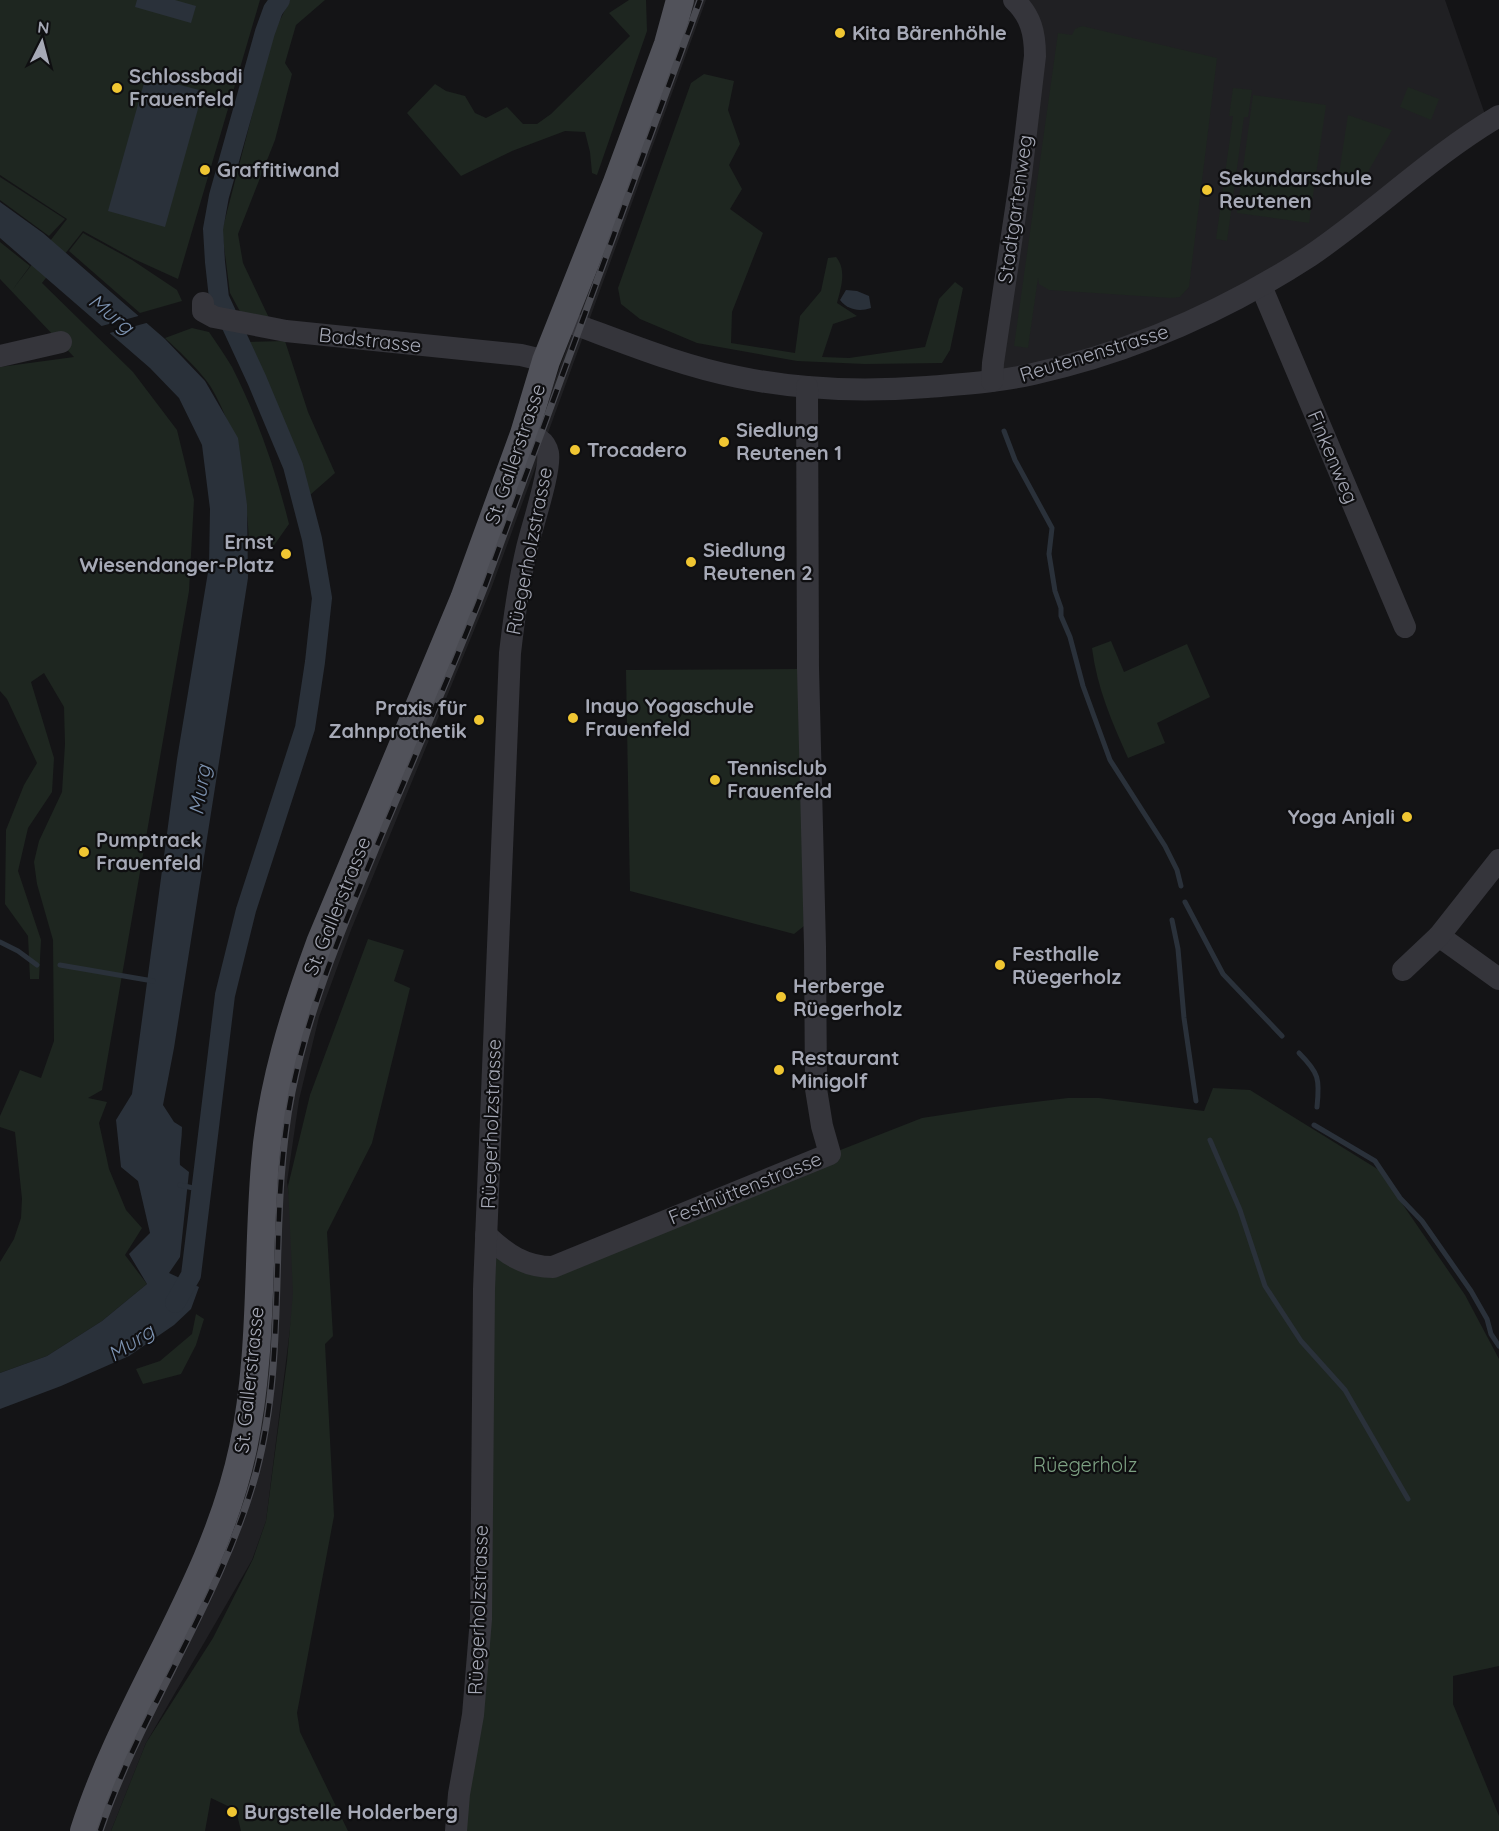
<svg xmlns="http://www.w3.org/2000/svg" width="1499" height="1831" viewBox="0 0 1499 1831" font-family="Quicksand,sans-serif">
  <rect width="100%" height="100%" fill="#141416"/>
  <g fill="#202023">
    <path d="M694 0H706L491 589 351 930 319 1017 299 1100 287 1182 296 1242V1281L266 1521 252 1560 146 1743 111 1831H95L107 1796 214 1573 281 1115 322 967 527 457Z"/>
    <path d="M1014 0H1445L1488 123 1261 286 1019 377 993 363 1035 56Z"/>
  </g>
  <g fill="#1e2620">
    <path d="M0 0H260L178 279 134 259 83 231 42 283 133 372 177 430 194 500 189 591 102 1090 88 1098 107 1102 99 1123 109 1169 126 1210 142 1228 125 1255 147 1284 102 1321 47 1356 0 1373V1262L14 1239 21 1218 22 1199 15 1132 0 1127V1116L20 1070 41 1078 54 1041 53 940 37 884 34 862 39 841 62 792 65 744 64 707 44 673 31 682 54 758 52 792 28 828 18 871 41 940 39 979H30L28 936 5 904 6 830 24 785 37 763 7 699 0 691V367L74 357 0 279V242L30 266 13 289 67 219 0 175Z"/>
    <path d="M290 0H325L296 25 285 63 292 74 275 140 238 234 243 263 270 320 243 317 230 293 222 231 273 34Z"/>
    <path d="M629 0H646L647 31 597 175 592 173 590 152 585 132 565 131 512 151 461 176 407 113 435 84 446 91 465 96 475 113 486 118 507 107 523 124H537L551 114 630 36 609 13Z"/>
    <path d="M1082 26 1217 58 1189 287 1180 297 1171 298 1049 290 1039 284 1038 278 1028 348 1014 346 1058 33 1072 35 1075 29Z"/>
    <path d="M704 74 734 81 728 110 740 144 729 165 742 189 730 209 763 233 732 312 731 343 795 353 800 316 821 291 828 258 836 257C847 270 841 288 837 303L857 316 833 324 822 357 849 358 925 347 939 299 955 282 963 288 950 350 942 363 865 364 797 361 697 343 640 319 621 304 618 288 691 83Z"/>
    <path d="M1408 87 1439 99 1431 120 1400 107Z"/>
    <path d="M1233 88 1252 90 1248 117H1244L1227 241 1216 239 1233 116H1229Z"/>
    <path d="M1253 95 1326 105 1309 223 1237 213Z"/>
    <path d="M1348 115 1392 130 1362 182 1339 174Z"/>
    <path d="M0 177 65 219 49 236 0 200Z"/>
    <path d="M83 233 132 260 177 290 182 301 140 313 69 251Z"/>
    <path d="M192 328 209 332C217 344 225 355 232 367 257 416 276 471 289 524L270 551 249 541C246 488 239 436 212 389 204 374 178 350 165 338Z"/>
    <path d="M285 341 308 412 335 473 310 495 245 342Z"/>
    <path d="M1111 641 1124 672 1187 644 1210 697 1157 723 1165 743 1128 758C1112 722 1097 688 1092 648Z"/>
    <path d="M800 669 804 926 794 934 630 891 626 670Z"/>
    <path d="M368 939 404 950 394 981 410 988 372 1143 327 1232 333 1336 325 1344 334 1516 297 1713 300 1732 348 1831H241L236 1810 211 1798 205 1831H111L146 1743 213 1638 253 1559 266 1521 287 1361 293 1293 288 1186 310 1095Z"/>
    <path d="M1213 1088 1250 1090 1379 1170 1465 1295 1499 1359V1666L1453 1676V1704L1499 1816V1831H456L473 1715 486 1235 542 1267 922 1118 994 1107 1068 1098H1099L1204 1111Z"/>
    <path d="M196 1314 204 1319 196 1345 181 1374 143 1384 136 1369 160 1361 192 1334Z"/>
  </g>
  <g fill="#2a313a">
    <path d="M137 0H175L196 6 191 23 135 7Z"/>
    <path d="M146 76 203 91 165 227 108 211Z"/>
    <path d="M0 202 43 233 165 339 205 381 238 438 247 505 248 578 174 1048 163 1105 174 1122 182 1127C182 1141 179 1152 180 1165L189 1172 180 1257 169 1273 199 1287 191 1309 174 1325 129 1356 61 1386 0 1409V1373L47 1356 102 1321 147 1284 129 1254 150 1233 138 1181 121 1167 116 1120 132 1094 177 759 209 566 210 509 202 445 179 398 150 368 0 238Z"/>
    <path d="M846 290 857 291 869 296 871 308C859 312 848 310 840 300Z"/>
  </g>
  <path fill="#141416" d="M142 315 150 322 106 334 98 327Z"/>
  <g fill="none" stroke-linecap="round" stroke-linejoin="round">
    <g stroke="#2a313a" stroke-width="5">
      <path d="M1004 431 1015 460 1052 528 1049 554 1055 591 1061 608V616L1070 637 1083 686 1110 760 1165 846 1177 870 1181 886"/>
      <path d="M1185 902 1223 974 1282 1036"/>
      <path d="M1172 920 1178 949 1184 1018 1196 1101"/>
      <path d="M0 942 18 951 37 965"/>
      <path d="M60 965 153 981"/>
      <path d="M1299 1053C1319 1073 1320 1079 1317 1107"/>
      <path d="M1314 1125 1375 1161 1400 1198 1422 1221 1471 1291 1487 1319 1491 1334 1499 1346"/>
      <path d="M1210 1140 1240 1210 1265 1286 1301 1341 1345 1390 1408 1499"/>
      <path d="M180 1185 202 1190"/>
    </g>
    <path stroke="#2a313a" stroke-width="20" d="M175 1303 191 1275 225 995 246 910 305 728 315 662 322 598 312 539 293 466 257 380 219 298 215 262 213 229 219 196 265 32 273 10 280 0"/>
    <g stroke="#35353b" stroke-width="22">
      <path d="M1261 286 1405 627"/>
      <path d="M203 303V311L214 317 286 331 521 355 546 361"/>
      <path d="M563 320C621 341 677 365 738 377 800 390 864 392 927 387 962 384 998 382 1033 374 1132 352 1225 311 1310 256 1375 212 1431 156 1499 116"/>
      <path d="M0 356 61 342"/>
      <path d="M992 381 993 363 1021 175 1035 56C1035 33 1031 16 1014 0"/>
      <path d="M1439 936 1499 979"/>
      <path d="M1403 970 1439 936 1499 860"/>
      <path d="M486 1235C506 1254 525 1267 553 1267L830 1154 822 1126 816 1089 815 946 808 668 807 387"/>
      <path d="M456 1831 459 1794 473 1715 481 1619 484 1289 510 653C514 618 519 582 527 548 532 526 551 471 548 453 545 439 535 437 524 434"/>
    </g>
    <path stroke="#51525a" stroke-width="28" d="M84 1831C126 1699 214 1585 243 1448 263 1355 257 1258 265 1164 271 1087 294 1014 320 943L464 599 524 434 546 361 616 185 668 44 680 0"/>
    <g stroke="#4a4b52" stroke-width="7">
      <path id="rail" d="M100 1831C142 1708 221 1600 256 1473 289 1349 267 1218 292 1092 310 1003 346 920 381 836 416 753 452 670 485 586L700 0"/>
    </g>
    <use href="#rail" stroke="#0f0f11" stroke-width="4.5" stroke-dasharray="14" stroke-linecap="butt"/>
  </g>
  <g fill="#f0c632" stroke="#0f0f11" stroke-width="2">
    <circle cx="840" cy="33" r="6"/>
    <circle cx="117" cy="88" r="6"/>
    <circle cx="205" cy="170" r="6"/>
    <circle cx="1207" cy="190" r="6"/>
    <circle cx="724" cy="442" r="6"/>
    <circle cx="575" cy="450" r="6"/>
    <circle cx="286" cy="554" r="6"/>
    <circle cx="691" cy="562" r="6"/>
    <circle cx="573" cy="718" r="6"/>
    <circle cx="479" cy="720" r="6"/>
    <circle cx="715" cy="780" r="6"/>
    <circle cx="1407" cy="817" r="6"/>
    <circle cx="84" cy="852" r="6"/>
    <circle cx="1000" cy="965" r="6"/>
    <circle cx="781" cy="997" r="6"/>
    <circle cx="779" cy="1070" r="6"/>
    <circle cx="232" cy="1812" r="6"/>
  </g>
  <g text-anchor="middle" stroke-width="4.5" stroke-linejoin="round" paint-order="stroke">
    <g font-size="20" font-weight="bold" fill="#a6a9b6" stroke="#0f0f11" text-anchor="start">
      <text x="852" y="40">Kita Bärenhöhle</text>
      <text x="129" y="83">Schlossbadi<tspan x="129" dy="23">Frauenfeld</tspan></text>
      <text x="217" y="177">Graffitiwand</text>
      <text x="1219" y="185">Sekundarschule<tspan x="1219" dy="23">Reutenen</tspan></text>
      <text x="736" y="437">Siedlung<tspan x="736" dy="23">Reutenen 1</tspan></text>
      <text x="587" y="457">Trocadero</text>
      <text x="274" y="549" text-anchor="end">Ernst<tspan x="274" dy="23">Wiesendanger-Platz</tspan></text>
      <text x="703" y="557">Siedlung<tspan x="703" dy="23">Reutenen 2</tspan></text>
      <text x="585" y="713">Inayo Yogaschule<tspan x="585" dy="23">Frauenfeld</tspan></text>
      <text x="467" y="715" text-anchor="end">Praxis für<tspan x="467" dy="23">Zahnprothetik</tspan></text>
      <text x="727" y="775">Tennisclub<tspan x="727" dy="23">Frauenfeld</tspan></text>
      <text x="1395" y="824" text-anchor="end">Yoga Anjali</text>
      <text x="96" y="847">Pumptrack<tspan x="96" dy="23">Frauenfeld</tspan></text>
      <text x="1012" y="961">Festhalle<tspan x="1012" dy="23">Rüegerholz</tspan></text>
      <text x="793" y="993">Herberge<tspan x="793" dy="23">Rüegerholz</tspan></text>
      <text x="791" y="1065">Restaurant<tspan x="791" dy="23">Minigolf</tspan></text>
      <text x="244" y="1819">Burgstelle Holderberg</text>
    </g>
    <g font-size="20" fill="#a6a9b6" stroke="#0f0f11">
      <text transform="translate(1015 209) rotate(-82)" y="7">Stadtgartenweg</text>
      <text transform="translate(370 340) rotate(6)" y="7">Badstrasse</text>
      <text transform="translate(1094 353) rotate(-17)" y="7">Reutenenstrasse</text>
      <text transform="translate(515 454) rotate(-71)" y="7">St. Gallerstrasse</text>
      <text transform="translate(1333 457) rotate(67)" y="7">Finkenweg</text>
      <text transform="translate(529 551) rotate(-79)" y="7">Rüegerholzstrasse</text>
      <text transform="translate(337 906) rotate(-68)" y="7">St. Gallerstrasse</text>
      <text transform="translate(491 1124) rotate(-88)" y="7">Rüegerholzstrasse</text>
      <text transform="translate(745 1188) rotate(-22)" y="7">Festhüttenstrasse</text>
      <text transform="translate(249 1380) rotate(-84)" y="7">St. Gallerstrasse</text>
      <text transform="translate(478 1610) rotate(-88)" y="7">Rüegerholzstrasse</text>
    </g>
    <g font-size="20" fill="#7da183" stroke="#0f0f11">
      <text x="1085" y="1472">Rüegerholz</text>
    </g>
    <g font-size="21" font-style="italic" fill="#7d93b1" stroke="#0f0f11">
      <text transform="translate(111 314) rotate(39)" y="7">Murg</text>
      <text transform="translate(200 790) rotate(-81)" y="7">Murg</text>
      <text transform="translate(131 1343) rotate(-33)" y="7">Murg</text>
    </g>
  </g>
  <g transform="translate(42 42) rotate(6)" stroke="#0f0f11" stroke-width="4.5" paint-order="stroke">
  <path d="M0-4.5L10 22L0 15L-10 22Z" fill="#a6a9b6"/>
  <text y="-9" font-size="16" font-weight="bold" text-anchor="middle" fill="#a6a9b6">N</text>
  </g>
</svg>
